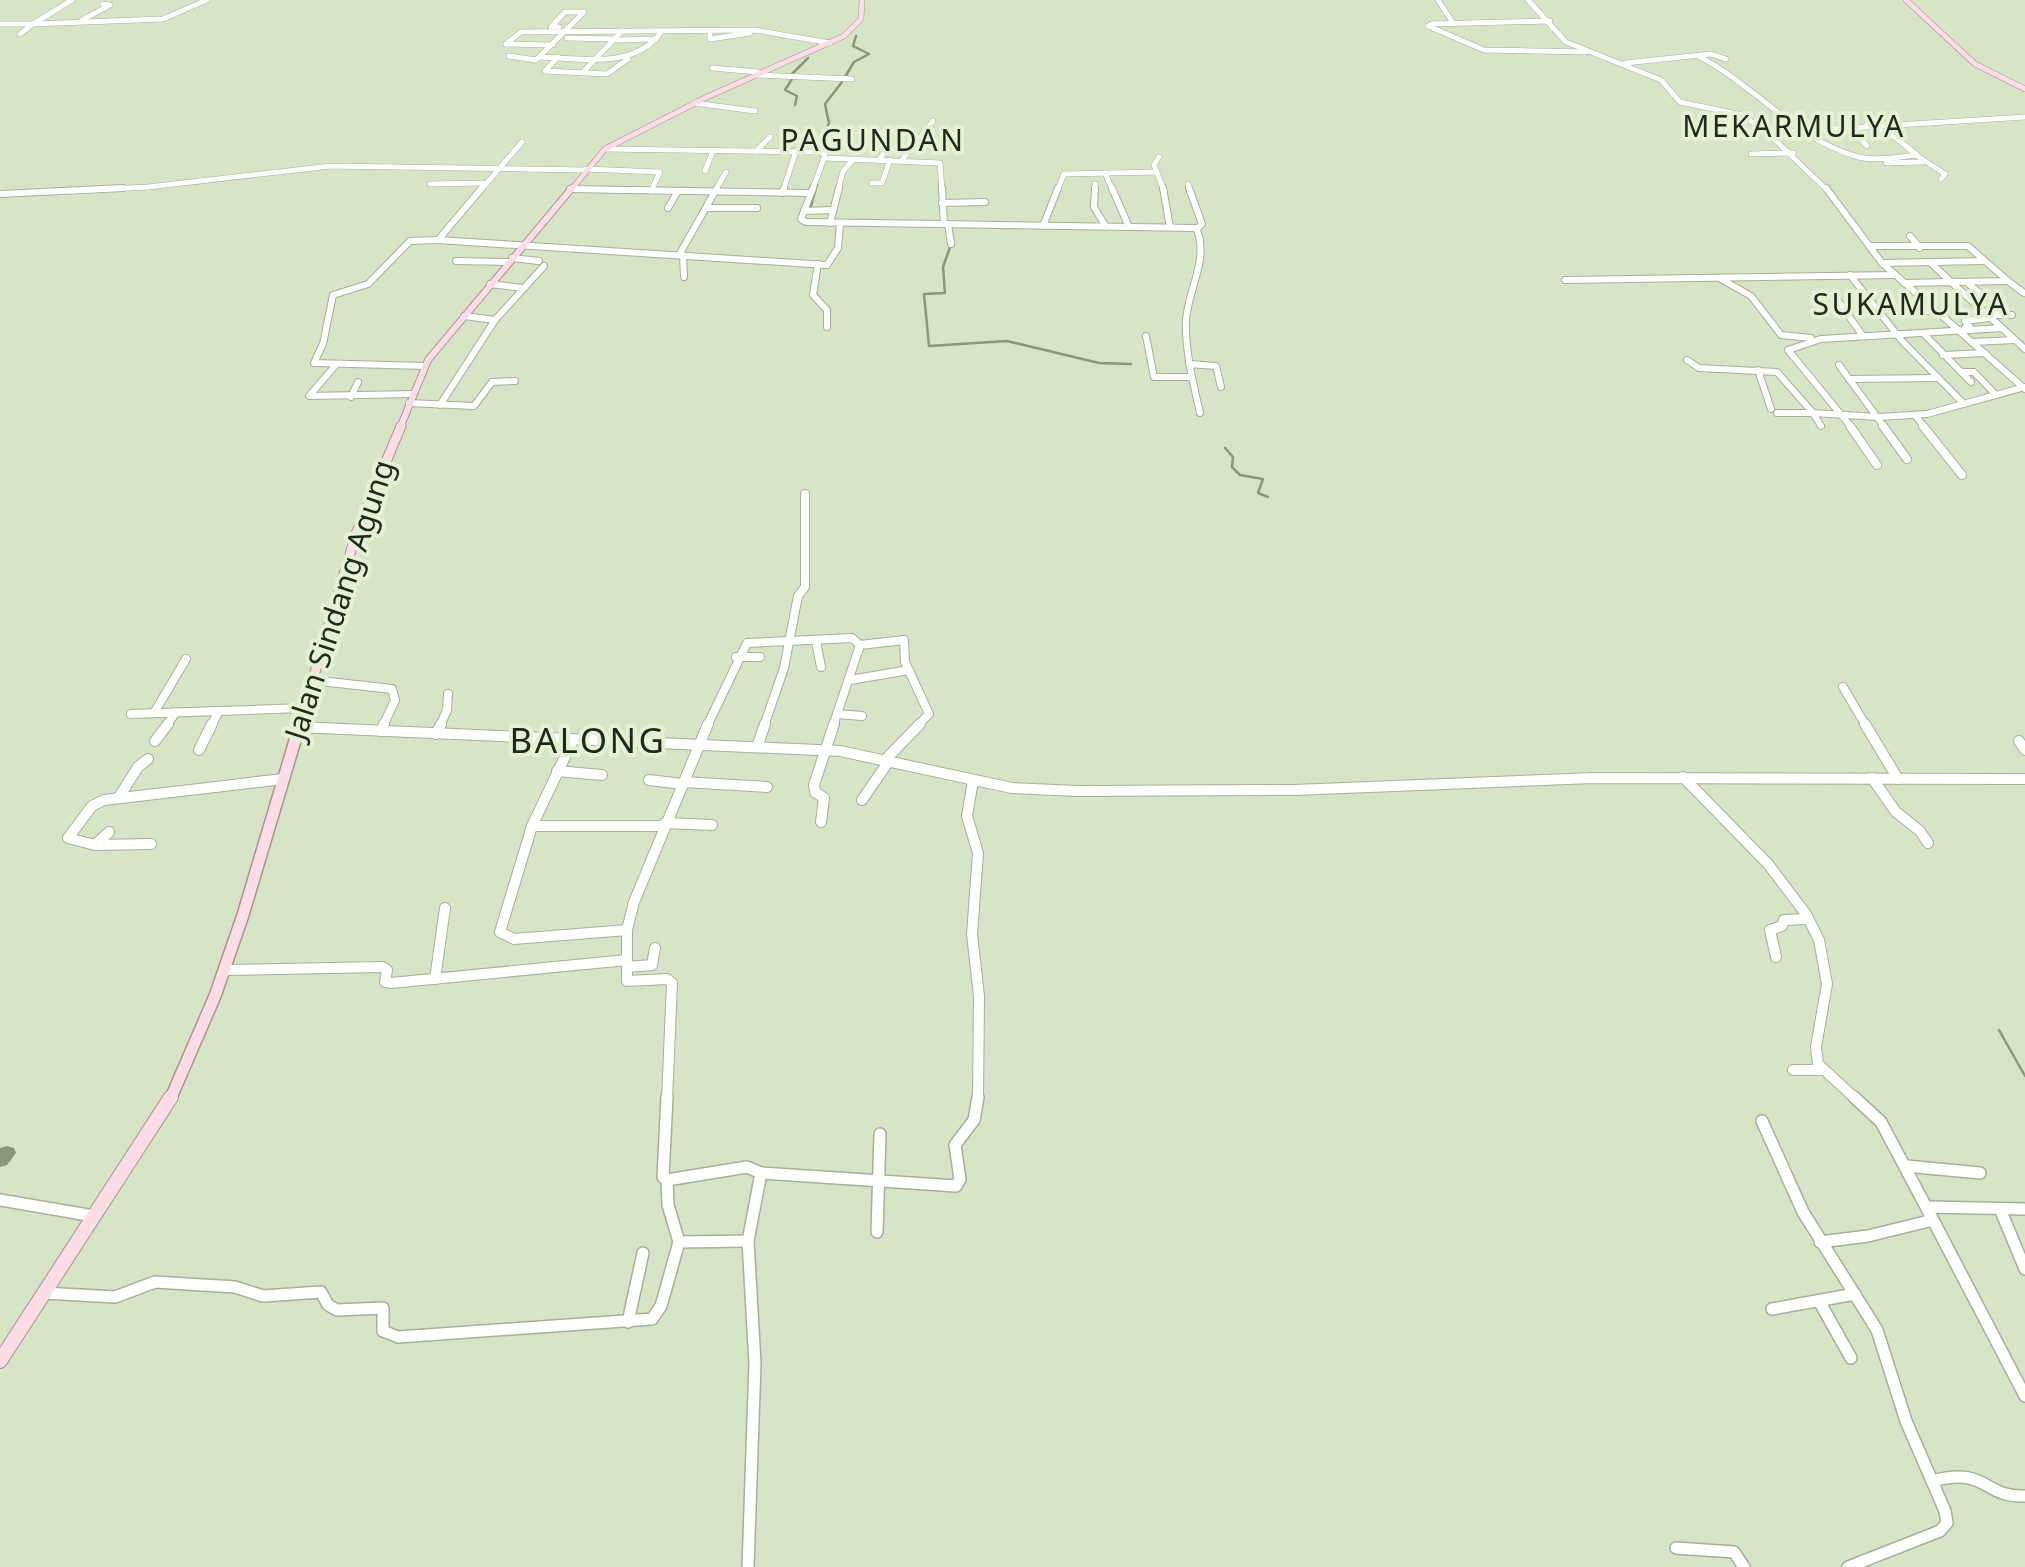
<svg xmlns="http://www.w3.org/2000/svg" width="2025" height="1567" viewBox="0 0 2025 1567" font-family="'Noto Sans',sans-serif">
  <rect width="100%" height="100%" fill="#d7e5c7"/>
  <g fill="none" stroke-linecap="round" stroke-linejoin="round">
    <g stroke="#8a987a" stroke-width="2.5">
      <path d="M791 75 808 58"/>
      <path d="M845 77 854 62 869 54 853 46 856 36"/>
      <path d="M792 79 785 90 797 96 795 105"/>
      <path d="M827 156 830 149 823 139 829 123 825 104 842 82"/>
      <path d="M810 210 817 184"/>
      <path d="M950 247 943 267 945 293 924 294 929 346 1007 341 1099 363 1131 364"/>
      <path d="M1225 448 1233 457 1232 467 1240 475 1263 479 1258 493 1268 497"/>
      <path d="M1999 1030 2025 1076"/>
    </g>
    <path fill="#8a987a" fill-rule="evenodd" d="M7 1146 14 1148 16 1153 7 1165 0 1167V1148Z"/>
    <g stroke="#a4b195" stroke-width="6">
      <g id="minor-far4">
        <path d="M1438 0 1453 23"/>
        <path d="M1528 0 1566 42 1661 80 1680 102 1742 115 1768 133 1828 191"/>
        <path d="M82 20 110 5 103 4"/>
        <path d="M0 24H33L72 0"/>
        <path d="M1432 24 1428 26 1484 50 1586 52"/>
        <path d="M1432 24 1550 21"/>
        <path d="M559 27H551L565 12H584"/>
        <path d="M710 32V39L750 33"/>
        <path d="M20 34 33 24 163 19 207 0"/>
        <path d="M567 38 616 39"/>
        <path d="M616 40 656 39"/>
        <path d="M506 44 521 32 755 30 830 43"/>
        <path d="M506 44 553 45"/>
        <path d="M509 56 536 60 584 12"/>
        <path d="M1698 56C1752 83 1796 139 1855 156 1875 162 1897 157 1917 155L1896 138 1867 124"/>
        <path d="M540 57C582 58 635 70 662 31"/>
        <path d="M558 57 545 71 607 74 628 59"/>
        <path d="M1625 63 1711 54 1726 59"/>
        <path d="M712 68 758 72"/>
        <path d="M582 73 622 31"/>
        <path d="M756 75 852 79"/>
        <path d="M694 103 755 111"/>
        <path d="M1848 125 1867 146"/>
        <path d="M1768 133 2025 117"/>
        <path d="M605 149 818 152 825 154 824 158 940 163 942 191"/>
        <path d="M756 151 770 137"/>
        <path d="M1751 154 1794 153"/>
        <path d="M1916 155 1945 174 1941 179"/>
        <path d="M1159 157 1154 165 1164 191"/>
        <path d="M879 160 890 145"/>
        <path d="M901 161 933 121"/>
        <path d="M1886 163 1923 162"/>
        <path d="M586 169 660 172 651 191"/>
        <path d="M705 171 713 151"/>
        <path d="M1105 173 1113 191"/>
        <path d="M872 183H882L890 160"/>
        <path d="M430 184 483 183"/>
        <path d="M1188 184 1190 191"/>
        <path d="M570 189 673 191"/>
        <path d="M70 191 148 187 331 166 585 170"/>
        <path d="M480 191 522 142"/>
        <path d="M715 191 726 172"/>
        <path d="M783 191 796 151"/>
        <path d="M812 191 824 158"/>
        <path d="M838 191 843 171 854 159"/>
        <path d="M1057 191 1064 174 1157 172"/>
        <path d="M1095 191V184"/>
      </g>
    </g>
    <g stroke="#a4b195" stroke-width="8">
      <g id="minor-far3">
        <path d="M482 188 438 240 827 265 838 248 840 223"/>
        <path d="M942 188 944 224"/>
        <path d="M1095 188 1094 207 1106 227"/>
        <path d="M1112 188 1129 227"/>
        <path d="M1163 188 1170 227"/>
        <path d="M1189 188 1202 224 1198 228"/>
        <path d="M1826 188 1882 263 2025 389"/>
        <path d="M570 189 811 193 801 219 806 222 1196 228C1210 258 1188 289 1186 320 1185 351 1193 382 1200 413"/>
        <path d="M782 193 784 188"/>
        <path d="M811 193 813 188"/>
        <path d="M0 194 123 188"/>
        <path d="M942 203 985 202"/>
        <path d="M668 208 678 191"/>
        <path d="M708 208H757"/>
        <path d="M804 211 832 210"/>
        <path d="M830 223 839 188"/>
        <path d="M948 224 951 244"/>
        <path d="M1043 226 1058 188"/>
        <path d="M1910 236 1920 248"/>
        <path d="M1869 246H1968L2008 281 1951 282 1930 262"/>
        <path d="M679 255 717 188"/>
        <path d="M683 255 684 277"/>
        <path d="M512 258 539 261"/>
        <path d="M456 261 508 262"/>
        <path d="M1882 263 1984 261"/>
        <path d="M818 264 813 295 827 310V327"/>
        <path d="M1850 275 1903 342 1964 404"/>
        <path d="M1721 279 1751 296 1781 335 1811 338"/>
        <path d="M1565 280 1895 275"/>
        <path d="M2008 281 2024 293"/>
        <path d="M1966 282 1981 294"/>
        <path d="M1904 283 1951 282 2002 328"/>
        <path d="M490 284 523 288"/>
        <path d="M1833 294 1863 336"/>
        <path d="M1896 312 1935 311"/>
        <path d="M1986 315H2012"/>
        <path d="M495 320 544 266"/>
        <path d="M1965 328 1970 327 1965 321 1989 318"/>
        <path d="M1923 333 1971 382"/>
        <path d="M1146 336 1154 377H1191"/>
        <path d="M1972 342 2014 340"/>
        <path d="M1943 355 1985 353"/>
        <path d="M1687 360 1699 368 1777 372 1813 413 1879 417 1927 414 2025 387"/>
        <path d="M1189 364 1216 366 1221 387"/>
        <path d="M1839 365 1885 428"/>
        <path d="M335 366 309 396 413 394"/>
        <path d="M425 366 314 363 323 344 333 295 368 284 410 241 438 240"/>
        <path d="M1758 370 1771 409"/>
        <path d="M1961 372H1974L1994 393"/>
        <path d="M1849 379 1938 378"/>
        <path d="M351 397 358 382"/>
        <path d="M409 403 474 406 492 382 515 381"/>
        <path d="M440 405 495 320 464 316"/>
        <path d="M1777 413H1813L1821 426"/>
        <path d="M1915 415 1925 428"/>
        <path d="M1852 428 1788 350 1821 339 2002 328 2025 349"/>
      </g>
    </g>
    <g stroke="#a4b195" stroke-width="10">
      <g id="minor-far2">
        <path d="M1850 426 1877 465"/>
        <path d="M1883 426 1907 459"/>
        <path d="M1923 426 1962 475"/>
        <path d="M816 641 821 667"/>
        <path d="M736 657H760"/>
        <path d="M311 680 392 689 395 700 383 726"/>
        <path d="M850 680 909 670"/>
        <path d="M1843 687 1866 726"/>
        <path d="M154 713 186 659"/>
        <path d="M131 714 303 708"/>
        <path d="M837 714 862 716"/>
        <path d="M166 726 176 712"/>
        <path d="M211 726 219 711"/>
        <path d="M440 726 447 710 448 694"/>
        <path d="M707 726 747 643 852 638 860 645"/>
        <path d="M764 726 784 668 798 596 805 587V494"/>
        <path d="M833 726 860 645 904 640 905 662 929 714 917 726"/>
      </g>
    </g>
    <g stroke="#a4b195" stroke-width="12">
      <g id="minor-far1">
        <path d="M1865 724 1898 779"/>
        <path d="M298 727 840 751 1012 788 1077 791 1294 790 1592 778 2025 779"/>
        <path d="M381 731 384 724"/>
        <path d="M436 734 441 724"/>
        <path d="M573 740 532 826 500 932 514 939 627 930"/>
        <path d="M155 741 168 724"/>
        <path d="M2019 741 2025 750"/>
        <path d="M757 747 765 724"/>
        <path d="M199 750 212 724"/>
        <path d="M885 760 920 724"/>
        <path d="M557 771 602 775"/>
        <path d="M1683 777 1768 864 1806 914 1819 940 1827 984 1816 1047 1818 1064 1857 1100"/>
        <path d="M1872 778 1896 812 1920 831 1928 843"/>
        <path d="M649 780 683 784"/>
        <path d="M973 781 967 816 978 853 972 934 979 996 978 1100"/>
        <path d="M684 782 767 787"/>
        <path d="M119 797 138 767 148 759"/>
        <path d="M862 800 889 761"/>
        <path d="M821 822 824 798 815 792 814 785 834 724"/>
        <path d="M665 823 712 825"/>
        <path d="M532 826H664"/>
        <path d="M109 832 95 845 151 844"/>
        <path d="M95 845 68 838 92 806 104 800 283 779"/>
        <path d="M1776 957 1770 930 1782 926 1784 920 1807 919"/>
        <path d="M627 967 652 965 655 948"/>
        <path d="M225 970 382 967 387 970 385 982 391 983 627 960"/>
        <path d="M435 979 445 908"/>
        <path d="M1793 1070H1823"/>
        <path d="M667 1100 672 983 667 979 627 981V930L634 902 708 724"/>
      </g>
    </g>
    <g stroke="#a4b195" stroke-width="14">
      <g id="minor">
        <path d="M667 1097 663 1177 667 1180 747 1167 761 1173"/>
        <path d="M1762 1121 1803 1212 1877 1330 1906 1421 1945 1511 1947 1523 1940 1531 1848 1567"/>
        <path d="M1906 1166 1980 1173"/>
        <path d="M667 1180 668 1205 679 1242"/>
        <path d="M0 1200 94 1216"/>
        <path d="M1927 1207 2025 1209"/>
        <path d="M2000 1209 2025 1269"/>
        <path d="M1933 1220 2025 1396"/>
        <path d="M877 1232 880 1134"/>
        <path d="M748 1241 755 1363 748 1567"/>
        <path d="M1820 1242 1868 1236 1933 1220 1881 1122 1854 1097"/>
        <path d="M44 1293 115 1297 155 1282 235 1287 263 1296 321 1292 328 1305 337 1310 383 1308V1331L398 1337 652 1319 661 1306 679 1242 748 1241 761 1173 956 1186 960 1179 955 1145 974 1120 978 1097"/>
        <path d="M1819 1301 1851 1358"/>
        <path d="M1772 1309 1855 1294"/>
        <path d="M628 1322 643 1253"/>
        <path d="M1932 1481C1988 1466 1983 1498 2025 1496"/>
        <path d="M1676 1548 1734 1552 1744 1567"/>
      </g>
    </g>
    <g stroke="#af8f94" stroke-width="6">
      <g id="major-far4">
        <path d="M1906 0 1975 64 2025 89"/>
        <path d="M570 191 605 149 707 97 844 36 861 19 862 0"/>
      </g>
    </g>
    <g stroke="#af8f94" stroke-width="8">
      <path id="major-far3" d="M400 428 428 360 572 188"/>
    </g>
    <g stroke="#af8f94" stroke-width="11">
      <path id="major-far2" d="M299 726 356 534 401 426"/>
    </g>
    <g stroke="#af8f94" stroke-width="14">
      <path id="major-far1" d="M170 1100 215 996 243 915 300 724"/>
    </g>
    <g stroke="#af8f94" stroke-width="16">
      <path id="major" d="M0 1361 171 1097"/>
    </g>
    <use href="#minor-far4" stroke="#fff" stroke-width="5"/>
    <use href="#minor-far3" stroke="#fff" stroke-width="6"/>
    <use href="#minor-far2" stroke="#fff" stroke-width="8"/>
    <use href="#minor-far1" stroke="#fff" stroke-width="10"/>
    <use href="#minor" stroke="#fff" stroke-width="11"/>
    <use href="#major-far4" stroke="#fcdde5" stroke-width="5"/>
    <use href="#major-far3" stroke="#fcdde5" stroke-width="6"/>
    <use href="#major-far2" stroke="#fcdde5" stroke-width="9"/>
    <use href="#major-far1" stroke="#fcdde5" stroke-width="11"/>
    <use href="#major" stroke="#fcdde5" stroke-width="14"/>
  </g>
  <g text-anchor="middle" stroke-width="8" stroke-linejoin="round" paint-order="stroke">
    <g font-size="30" letter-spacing="2.5" fill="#23281d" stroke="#e4f2d4">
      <text x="1794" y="137">MEKARMULYA</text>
      <text x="873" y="151">PAGUNDAN</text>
      <text x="1911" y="315">SUKAMULYA</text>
    </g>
    <g font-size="30" fill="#23281d" stroke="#e4f2d4">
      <text transform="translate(340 600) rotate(-72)" y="10">Jalan Sindang Agung</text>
    </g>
    <g font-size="35" letter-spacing="2.5" fill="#23281d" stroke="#e4f2d4">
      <text x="588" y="753">BALONG</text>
    </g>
  </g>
</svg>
